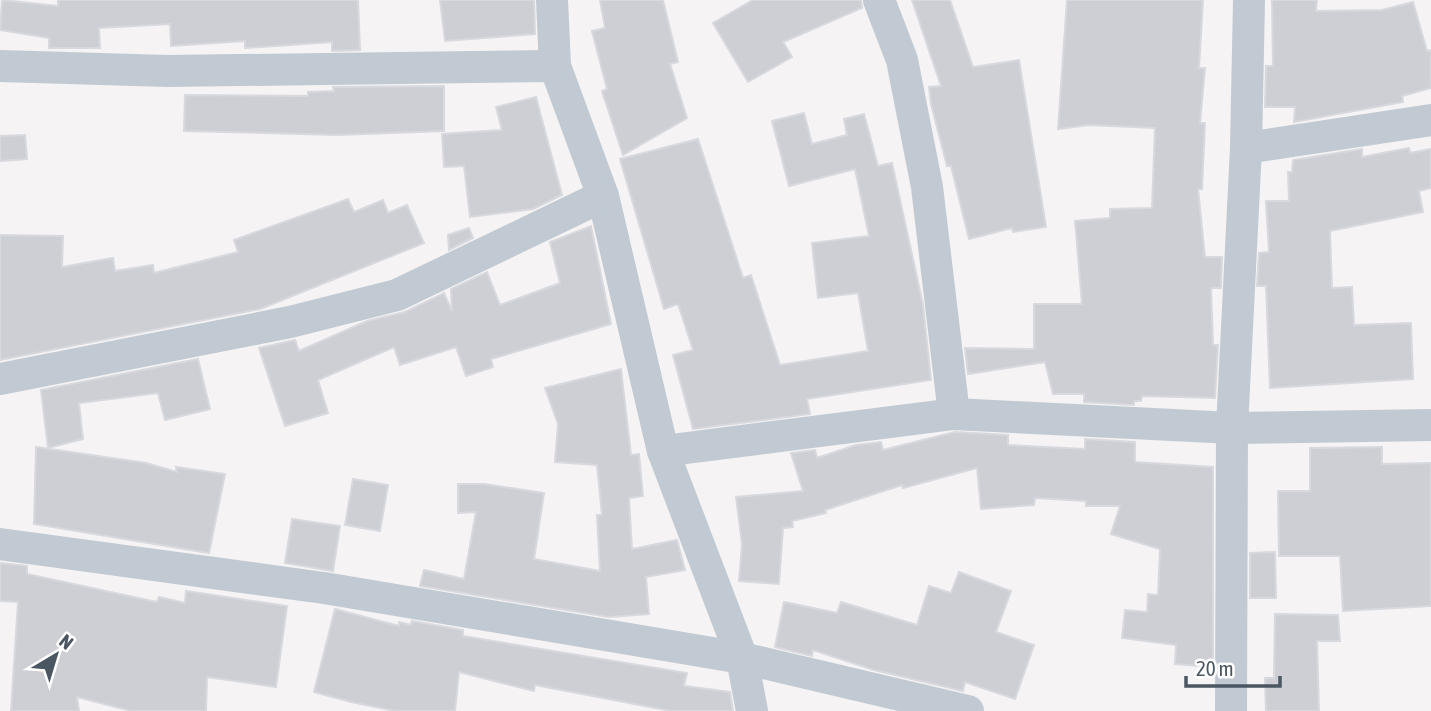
<svg xmlns="http://www.w3.org/2000/svg" width="1431" height="711" viewBox="0 0 1431 711" font-family="'Asap Condensed',sans-serif">
  <rect width="100%" height="100%" fill="#f5f3f3"/>
  <g fill="#cdcfd5" stroke="#d7d9de" stroke-width="2">
    <path d="M2 0 58 6V0H358L360 50 332 51V42L245 48V41L171 46 170 24 99 28 100 48H49V38L0 30Z"/>
    <path d="M440 0H534L535 34 445 41Z"/>
    <path d="M600 0H663L678 62 670 64 687 118 623 155 602 91 607 89 592 31 605 28Z"/>
    <path d="M753 0H861L862 8 783 42 792 57 748 82 713 23Z"/>
    <path d="M912 0H950L973 67 1019 60 1046 227 1013 232 1012 228 969 239 951 166H947L931 104 929 87 941 86Z"/>
    <path d="M1067 0H1203L1199 68H1205L1200 123H1205L1202 189H1198L1205 257H1222L1221 288H1211L1213 345H1218L1215 398 1142 396 1141 401H1134V405L1084 402V394H1053L1045 362 968 374 965 348 1034 349V304H1082L1075 221 1110 218V209L1152 208 1155 128 1089 125 1058 129Z"/>
    <path d="M1272 0H1317L1316 11 1382 10 1413 2 1427 51 1431 50V88L1402 96 1403 102 1294 122 1295 107H1265L1266 66H1273Z"/>
    <path d="M444 86V131L338 135 184 131 185 95 308 96V92L334 91 333 87Z"/>
    <path d="M536 97 562 195 533 209 470 217 464 166 444 167 442 134 502 130 496 107Z"/>
    <path d="M804 113 812 144 847 135 844 119 864 114 878 166 892 163 923 305 931 380 807 399 810 414 693 429 673 355 693 350 678 304 664 309 620 159 698 139 743 278 751 275 780 365 868 351 858 293 818 298 812 243 869 236 855 169 789 186 772 121Z"/>
    <path d="M25 135 27 159 0 161V136Z"/>
    <path d="M1409 148 1410 153 1431 149V188L1419 191 1423 212 1330 231 1332 288 1352 287 1354 325 1411 323 1413 379 1270 388 1266 286H1257L1259 253 1269 252 1266 201H1289L1288 172H1292L1293 160 1362 149V157Z"/>
    <path d="M348 199 354 212 383 200 388 213 407 205 424 243 260 309 0 360V235L63 236 62 267 113 258 115 271 153 265 154 273 238 252 234 240Z"/>
    <path d="M591 226 611 324 491 359 493 367 466 376 456 347 400 365 394 347 318 380 328 413 285 426 259 348 295 340 299 351 367 321 405 312 444 293 452 311 451 289 487 272 500 305 560 283 550 242Z"/>
    <path d="M469 228 473 238 449 250 448 235Z"/>
    <path d="M198 359 210 409 165 420 158 393 79 403 83 439 48 448 41 390Z"/>
    <path d="M621 369 631 455 639 454 643 496 629 498 632 549 677 540 685 570 646 577 649 614 609 617 420 586 424 570 464 579 476 512 458 513V484H484L544 493 534 559 600 571 597 515H602L597 465 555 462 558 424 545 388Z"/>
    <path d="M955 432 1008 435V445L1085 449V439L1135 442V462L1213 467V667L1175 664 1176 645 1122 638 1125 610 1147 612 1148 594 1158 595 1160 549 1111 534 1120 506H1086V501L1035 498 1034 505 981 509 977 468 903 488 902 485 825 510 826 513 792 521 793 527 783 528 779 584 739 581 742 544 736 497 803 491 791 453 815 450 817 458 856 445 881 442 883 450Z"/>
    <path d="M36 447 146 463 177 472 176 467 225 474 209 553 34 524Z"/>
    <path d="M1382 447V464L1431 463V606L1343 611 1340 556H1279L1278 491H1310V448Z"/>
    <path d="M353 479 388 485 380 531 345 525Z"/>
    <path d="M292 519 340 526 333 571 285 563Z"/>
    <path d="M1275 552 1276 598H1250V553Z"/>
    <path d="M0 563 27 566V574L157 602 159 597 185 603 186 591 287 606 276 687 207 677 206 711H131L77 697 79 711H11L18 602 0 601Z"/>
    <path d="M959 572 1011 591 996 632 1034 645 1015 699 965 682 963 691 874 670 813 650 812 656 775 647 784 602 837 613 841 602 917 625 929 586 951 593Z"/>
    <path d="M335 609 399 626V622L411 625 412 621 463 630V636L687 673 684 686 730 692 733 711H671L535 685 534 691 459 672 455 711H395L351 702 314 692Z"/>
    <path d="M1275 614 1338 615 1340 641H1317L1319 711H1266L1265 678H1274Z"/>
  </g>
  <g fill="none" stroke-linecap="round" stroke-linejoin="round">
    <g stroke="#c1cad2" stroke-width="32">
      <path d="M552 0 555 66 603 196 663 451 742 658 752 711"/>
      <path d="M879 0 902 60 927 187 954 414"/>
      <path d="M0 66 168 71 555 66"/>
      <path d="M1246 148 1431 120"/>
      <path d="M0 379 290 322 397 295 603 196"/>
      <path d="M663 451 954 414 1232 428 1431 425"/>
      <path d="M0 544 324 588 742 658 968 711"/>
      <path d="M1231 711 1232 428 1246 148 1249 0"/>
    </g>
  </g>
  <g transform="translate(56 655) rotate(38)" stroke="#ffffff" stroke-width="5" paint-order="stroke">
  <path d="M0-5L12 26L0 18L-12 26Z" fill="#4a5661"/>
  <text y="-10" font-size="19" font-weight="bold" text-anchor="middle" fill="#4a5661">N</text>
  </g>
  <path d="M1186 676v10h94v-10" fill="none" stroke="#4a5661" stroke-width="3.5"/>
  <text x="1196" y="676" font-size="21" fill="#4a5661" stroke="#ffffff" stroke-width="5" paint-order="stroke">20 m</text>
</svg>
